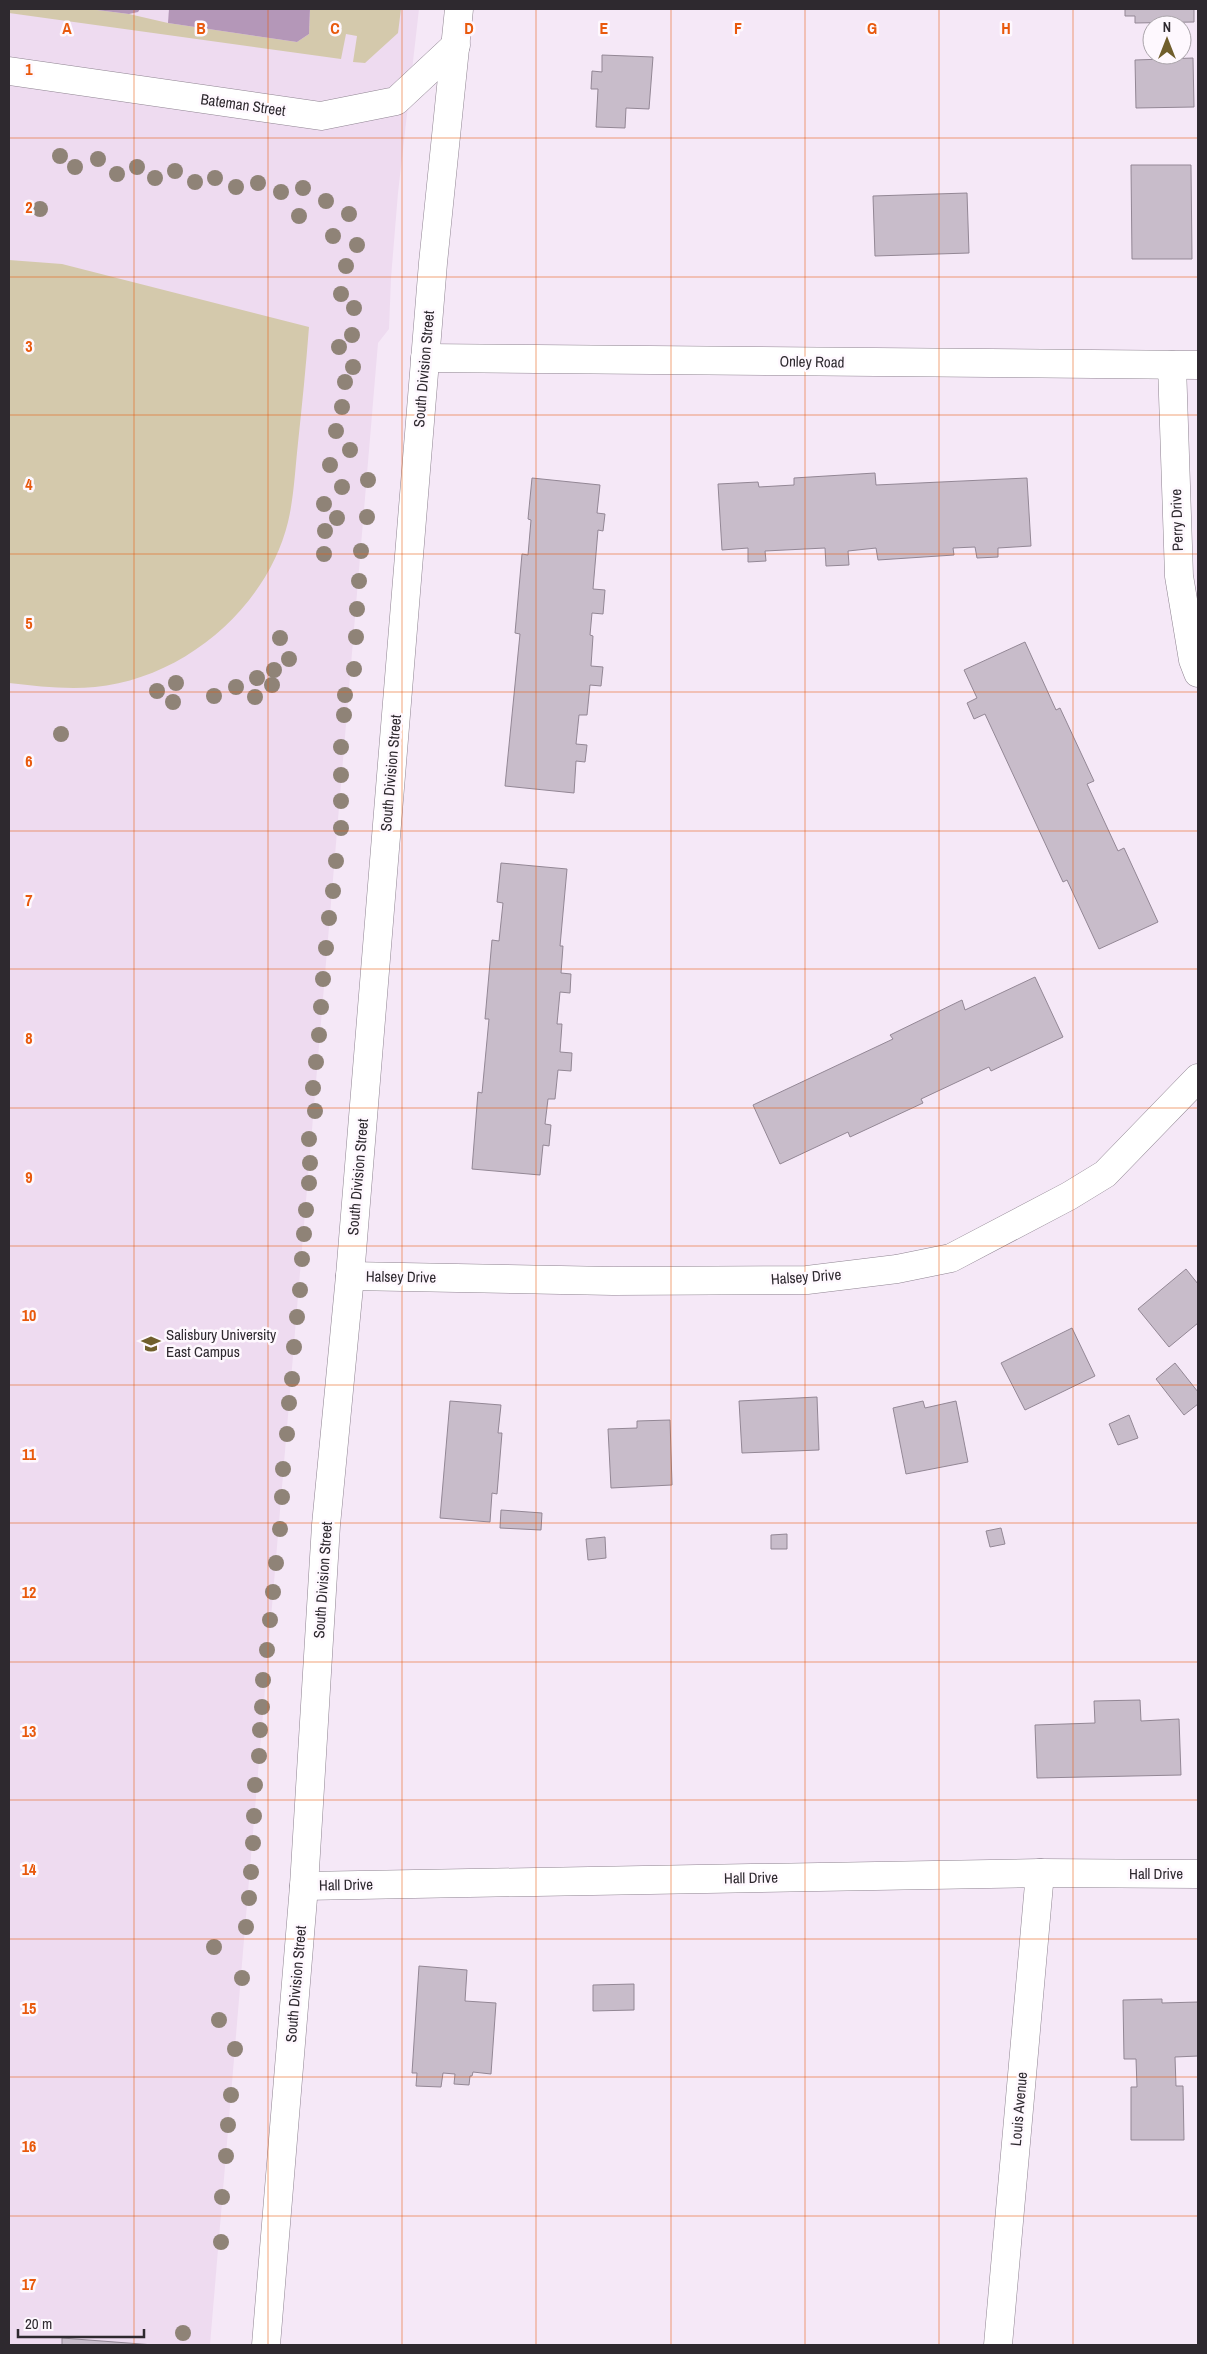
<svg xmlns="http://www.w3.org/2000/svg" width="1207" height="2354" viewBox="0 0 1207 2354" font-family="'Archivo Narrow',sans-serif">
  <rect width="100%" height="100%" fill="#f5e8f7"/>
  <path fill="#eedbf0" d="M9 9H419L398 193 391 278 389 329 378 343 210 2345H9Z"/>
  <g fill="#d4c9ac">
    <path d="M9 9H89L129 14 168 23 297 42 309 34 310 9H401L398 33 365 63 353 62 357 36 346 34 341 59 9 13Z"/>
    <path d="M9 260 62 264 309 327C306 366 302 405 298 443 295 470 294 497 288 522 267 608 183 679 95 687 66 690 38 686 9 683Z"/>
  </g>
  <g fill="#b497b8">
    <path d="M89 9H140L138 12 129 14Z"/>
    <path d="M169 9H310L309 34 297 42 168 23Z"/>
  </g>
  <g fill="#c8bcca" stroke="#938795">
    <path d="M1125 9H1194V22L1135 23V16H1125Z"/>
    <path d="M602 55 653 57 649 109 626 108 625 128 596 127 598 89H591L592 71 602 72Z"/>
    <path d="M1193 58 1194 107 1136 108 1135 60Z"/>
    <path d="M1131 165H1191L1192 259H1132Z"/>
    <path d="M967 193 969 253 875 256 873 196Z"/>
    <path d="M875 473 876 485 1027 478 1031 546 998 548V557L977 558 975 547 953 548 954 555 878 560 876 548 848 551 849 565 826 566 825 548 765 551 766 561 748 562V548L722 550 718 484 758 482 759 487 794 485V478Z"/>
    <path d="M532 478 600 485 597 513 605 514 603 531 598 530 593 589 605 590 603 614 592 613 590 635 593 636 591 666 603 667 601 686 590 685 587 715H579L576 744 587 745 585 762 576 761 574 793 505 786 520 634 515 633 522 554 528 555 531 520 528 519Z"/>
    <path d="M1025 642 1056 710 1060 708 1094 781 1087 784 1118 851 1124 848 1158 922 1099 949 1067 880 1063 882 985 714 974 719 967 703 977 698 964 670Z"/>
    <path d="M501 863 567 869 560 946H563L561 973 571 974 570 993 560 992 557 1024H562L560 1052 572 1053 571 1071 558 1070 555 1099H548L545 1124 551 1125 549 1146 543 1145 540 1175 472 1169 478 1092 482 1093 489 1019H485L492 940 499 941 503 903 497 902Z"/>
    <path d="M1035 977 1063 1037 991 1071 989 1067 921 1099 923 1103 850 1137 848 1132 780 1164 753 1105 893 1039 890 1035 962 1000 965 1010Z"/>
    <path d="M1186 1269 1198 1284V1323L1169 1347 1138 1309Z"/>
    <path d="M1072 1328 1095 1376 1025 1410 1001 1363Z"/>
    <path d="M1175 1363 1198 1392V1404L1184 1415 1156 1379Z"/>
    <path d="M817 1397 819 1450 742 1453 739 1401Z"/>
    <path d="M450 1401 501 1405 498 1433H502L497 1494 492 1493 490 1522 440 1518Z"/>
    <path d="M923 1401 925 1408 956 1401 968 1462 906 1474 893 1408Z"/>
    <path d="M1129 1415 1138 1438 1118 1445 1109 1424Z"/>
    <path d="M670 1420 672 1485 611 1488 608 1429 637 1428V1421Z"/>
    <path d="M501 1510 542 1513 541 1530 500 1528Z"/>
    <path d="M1001 1528 1005 1544 990 1547 986 1531Z"/>
    <path d="M787 1534V1549H771V1535Z"/>
    <path d="M605 1537 606 1558 588 1560 586 1539Z"/>
    <path d="M1140 1700 1141 1721 1179 1719 1181 1775 1037 1778 1035 1725 1095 1723 1094 1701Z"/>
    <path d="M419 1966 467 1970 465 2001 496 2003 491 2074 473 2072 472 2076H470L469 2085 454 2084 455 2074 443 2073 441 2087 416 2086 417 2073H412Z"/>
    <path d="M634 1984V2010L593 2011V1985Z"/>
    <path d="M1162 1999V2003L1198 2002V2056L1175 2057 1176 2086H1183L1184 2140H1131V2087H1137L1136 2059H1124L1123 2000Z"/>
    <path d="M62 2338 154 2345H62Z"/>
  </g>
  <g fill="none" stroke-linecap="round" stroke-linejoin="round">
    <g stroke="#8f8491" stroke-width="29">
      <g id="street">
        <path d="M9 71 321 116 396 101 456 45"/>
        <path d="M425 358 1198 365"/>
        <path d="M1172 365 1179 576 1193 660 1198 673"/>
        <path d="M350 1276 613 1281 807 1280 897 1269 951 1258 1069 1196 1105 1174 1198 1078"/>
        <path d="M304 1886 1040 1873 1198 1874"/>
        <path d="M998 2345 1040 1873"/>
      </g>
    </g>
    <g stroke="#8f8491" stroke-width="29">
      <path id="secondary" d="M266 2345 304 1886 326 1525 350 1276 433 263 459 9"/>
    </g>
    <use href="#street" stroke="#fff" stroke-width="28"/>
    <use href="#secondary" stroke="#fff" stroke-width="28"/>
  </g>
  <g fill="#8f8377">
    <circle cx="60" cy="156" r="8"/>
    <circle cx="98" cy="159" r="8"/>
    <circle cx="75" cy="167" r="8"/>
    <circle cx="137" cy="167" r="8"/>
    <circle cx="175" cy="171" r="8"/>
    <circle cx="117" cy="174" r="8"/>
    <circle cx="155" cy="178" r="8"/>
    <circle cx="215" cy="178" r="8"/>
    <circle cx="195" cy="182" r="8"/>
    <circle cx="258" cy="183" r="8"/>
    <circle cx="236" cy="187" r="8"/>
    <circle cx="303" cy="188" r="8"/>
    <circle cx="281" cy="192" r="8"/>
    <circle cx="326" cy="201" r="8"/>
    <circle cx="40" cy="209" r="8"/>
    <circle cx="349" cy="214" r="8"/>
    <circle cx="299" cy="216" r="8"/>
    <circle cx="333" cy="236" r="8"/>
    <circle cx="357" cy="245" r="8"/>
    <circle cx="346" cy="266" r="8"/>
    <circle cx="341" cy="294" r="8"/>
    <circle cx="354" cy="308" r="8"/>
    <circle cx="352" cy="335" r="8"/>
    <circle cx="339" cy="347" r="8"/>
    <circle cx="353" cy="367" r="8"/>
    <circle cx="345" cy="382" r="8"/>
    <circle cx="342" cy="407" r="8"/>
    <circle cx="336" cy="431" r="8"/>
    <circle cx="350" cy="450" r="8"/>
    <circle cx="330" cy="465" r="8"/>
    <circle cx="368" cy="480" r="8"/>
    <circle cx="342" cy="487" r="8"/>
    <circle cx="324" cy="504" r="8"/>
    <circle cx="367" cy="517" r="8"/>
    <circle cx="337" cy="518" r="8"/>
    <circle cx="325" cy="531" r="8"/>
    <circle cx="361" cy="551" r="8"/>
    <circle cx="324" cy="554" r="8"/>
    <circle cx="359" cy="581" r="8"/>
    <circle cx="357" cy="609" r="8"/>
    <circle cx="356" cy="637" r="8"/>
    <circle cx="280" cy="638" r="8"/>
    <circle cx="289" cy="659" r="8"/>
    <circle cx="354" cy="669" r="8"/>
    <circle cx="274" cy="670" r="8"/>
    <circle cx="257" cy="678" r="8"/>
    <circle cx="176" cy="683" r="8"/>
    <circle cx="272" cy="685" r="8"/>
    <circle cx="236" cy="687" r="8"/>
    <circle cx="157" cy="691" r="8"/>
    <circle cx="345" cy="695" r="8"/>
    <circle cx="214" cy="696" r="8"/>
    <circle cx="255" cy="697" r="8"/>
    <circle cx="173" cy="702" r="8"/>
    <circle cx="344" cy="715" r="8"/>
    <circle cx="61" cy="734" r="8"/>
    <circle cx="341" cy="747" r="8"/>
    <circle cx="341" cy="775" r="8"/>
    <circle cx="341" cy="801" r="8"/>
    <circle cx="341" cy="828" r="8"/>
    <circle cx="336" cy="861" r="8"/>
    <circle cx="333" cy="891" r="8"/>
    <circle cx="329" cy="918" r="8"/>
    <circle cx="326" cy="948" r="8"/>
    <circle cx="323" cy="979" r="8"/>
    <circle cx="321" cy="1007" r="8"/>
    <circle cx="319" cy="1035" r="8"/>
    <circle cx="316" cy="1062" r="8"/>
    <circle cx="313" cy="1088" r="8"/>
    <circle cx="315" cy="1111" r="8"/>
    <circle cx="309" cy="1139" r="8"/>
    <circle cx="310" cy="1163" r="8"/>
    <circle cx="309" cy="1183" r="8"/>
    <circle cx="306" cy="1210" r="8"/>
    <circle cx="304" cy="1234" r="8"/>
    <circle cx="302" cy="1259" r="8"/>
    <circle cx="300" cy="1290" r="8"/>
    <circle cx="297" cy="1317" r="8"/>
    <circle cx="294" cy="1347" r="8"/>
    <circle cx="292" cy="1379" r="8"/>
    <circle cx="289" cy="1403" r="8"/>
    <circle cx="287" cy="1434" r="8"/>
    <circle cx="283" cy="1469" r="8"/>
    <circle cx="282" cy="1497" r="8"/>
    <circle cx="280" cy="1529" r="8"/>
    <circle cx="276" cy="1563" r="8"/>
    <circle cx="273" cy="1592" r="8"/>
    <circle cx="270" cy="1620" r="8"/>
    <circle cx="267" cy="1650" r="8"/>
    <circle cx="263" cy="1680" r="8"/>
    <circle cx="262" cy="1707" r="8"/>
    <circle cx="260" cy="1730" r="8"/>
    <circle cx="259" cy="1756" r="8"/>
    <circle cx="255" cy="1785" r="8"/>
    <circle cx="254" cy="1816" r="8"/>
    <circle cx="253" cy="1843" r="8"/>
    <circle cx="251" cy="1872" r="8"/>
    <circle cx="249" cy="1898" r="8"/>
    <circle cx="246" cy="1927" r="8"/>
    <circle cx="214" cy="1947" r="8"/>
    <circle cx="242" cy="1978" r="8"/>
    <circle cx="219" cy="2020" r="8"/>
    <circle cx="235" cy="2049" r="8"/>
    <circle cx="231" cy="2095" r="8"/>
    <circle cx="228" cy="2125" r="8"/>
    <circle cx="226" cy="2156" r="8"/>
    <circle cx="222" cy="2197" r="8"/>
    <circle cx="221" cy="2242" r="8"/>
    <circle cx="183" cy="2333" r="8"/>
  </g>
  <path fill="none" stroke="#e8590c" stroke-width="1" stroke-opacity="0.55" d="M134 9V2345M268 9V2345M402 9V2345M536 9V2345M671 9V2345M805 9V2345M939 9V2345M1073 9V2345M9 138H1198M9 277H1198M9 415H1198M9 554H1198M9 692H1198M9 831H1198M9 969H1198M9 1108H1198M9 1246H1198M9 1385H1198M9 1523H1198M9 1662H1198M9 1800H1198M9 1939H1198M9 2077H1198M9 2216H1198"/>
  <defs>
    <g id="university-bare" transform="scale(1.5)"><path d="M0-5L7-2L0 1L-7-2ZM-4 1L0 2.5L4 1V4Q0 6-4 4Z" fill="#705e2c" stroke="#fef8fe" stroke-width="2.5" paint-order="stroke"/></g>
  </defs>
  <g fill-rule="evenodd">
    <use href="#university-bare" x="151" y="1344"/>
  </g>
  <g text-anchor="middle" stroke-width="5" stroke-linejoin="round" paint-order="stroke">
    <g font-size="15" fill="#2e292f" stroke="#fef8fe">
      <text transform="translate(243 105) rotate(8)" y="5">Bateman Street</text>
      <text transform="translate(812 362) rotate(1)" y="5">Onley Road</text>
      <text transform="translate(424 369) rotate(-85)" y="5">South Division Street</text>
      <text transform="translate(1177 520) rotate(-92)" y="5">Perry Drive</text>
      <text transform="translate(391 773) rotate(-85)" y="5">South Division Street</text>
      <text transform="translate(358 1177) rotate(-85)" y="5">South Division Street</text>
      <text transform="translate(401 1277) rotate(1)" y="5">Halsey Drive</text>
      <text transform="translate(806 1277) rotate(-4)" y="5">Halsey Drive</text>
      <text transform="translate(323 1580) rotate(-86)" y="5">South Division Street</text>
      <text x="1156" y="1879">Hall Drive</text>
      <text transform="translate(751 1878) rotate(-1)" y="5">Hall Drive</text>
      <text transform="translate(346 1885) rotate(-1)" y="5">Hall Drive</text>
      <text transform="translate(296 1984) rotate(-85)" y="5">South Division Street</text>
      <text transform="translate(1019 2109) rotate(-85)" y="5">Louis Avenue</text>
    </g>
    <g font-size="15" fill="#2e292f" stroke="#fef8fe" text-anchor="start">
      <text x="166" y="1340">Salisbury University<tspan x="166" dy="17">East Campus</tspan></text>
    </g>
  </g>
  <g font-size="16" text-anchor="middle" font-weight="bold" fill="#e8590c" stroke="#fef8fe" stroke-width="5" stroke-linejoin="round" paint-order="stroke">
    <text x="67" y="34">A</text>
    <text x="201" y="34">B</text>
    <text x="335" y="34">C</text>
    <text x="469" y="34">D</text>
    <text x="604" y="34">E</text>
    <text x="738" y="34">F</text>
    <text x="872" y="34">G</text>
    <text x="1006" y="34">H</text>
    <text x="29" y="75">1</text>
    <text x="29" y="213">2</text>
    <text x="29" y="352">3</text>
    <text x="29" y="490">4</text>
    <text x="29" y="629">5</text>
    <text x="29" y="767">6</text>
    <text x="29" y="906">7</text>
    <text x="29" y="1044">8</text>
    <text x="29" y="1183">9</text>
    <text x="29" y="1321">10</text>
    <text x="29" y="1460">11</text>
    <text x="29" y="1598">12</text>
    <text x="29" y="1737">13</text>
    <text x="29" y="1875">14</text>
    <text x="29" y="2014">15</text>
    <text x="29" y="2152">16</text>
    <text x="29" y="2290">17</text>
  </g>
  <rect width="1207" height="2354" fill="none" stroke="#2e292f" stroke-width="20"/>
  <g transform="translate(1167 40)"><circle r="24" fill="#fef8fe" stroke="#aba5ab"/>
  <path d="M0-4L9 19L0 12L-9 19Z" fill="#705e2c"/>
  <text y="-8" font-size="14" font-weight="bold" text-anchor="middle" fill="#2e292f">N</text>
  </g>
  <path d="M18 2329v8h126v-8" fill="none" stroke="#2e292f" stroke-width="2.5"/>
  <text x="25" y="2329" font-size="15" fill="#2e292f" stroke="#fef8fe" stroke-width="4" paint-order="stroke">20 m</text>
</svg>
